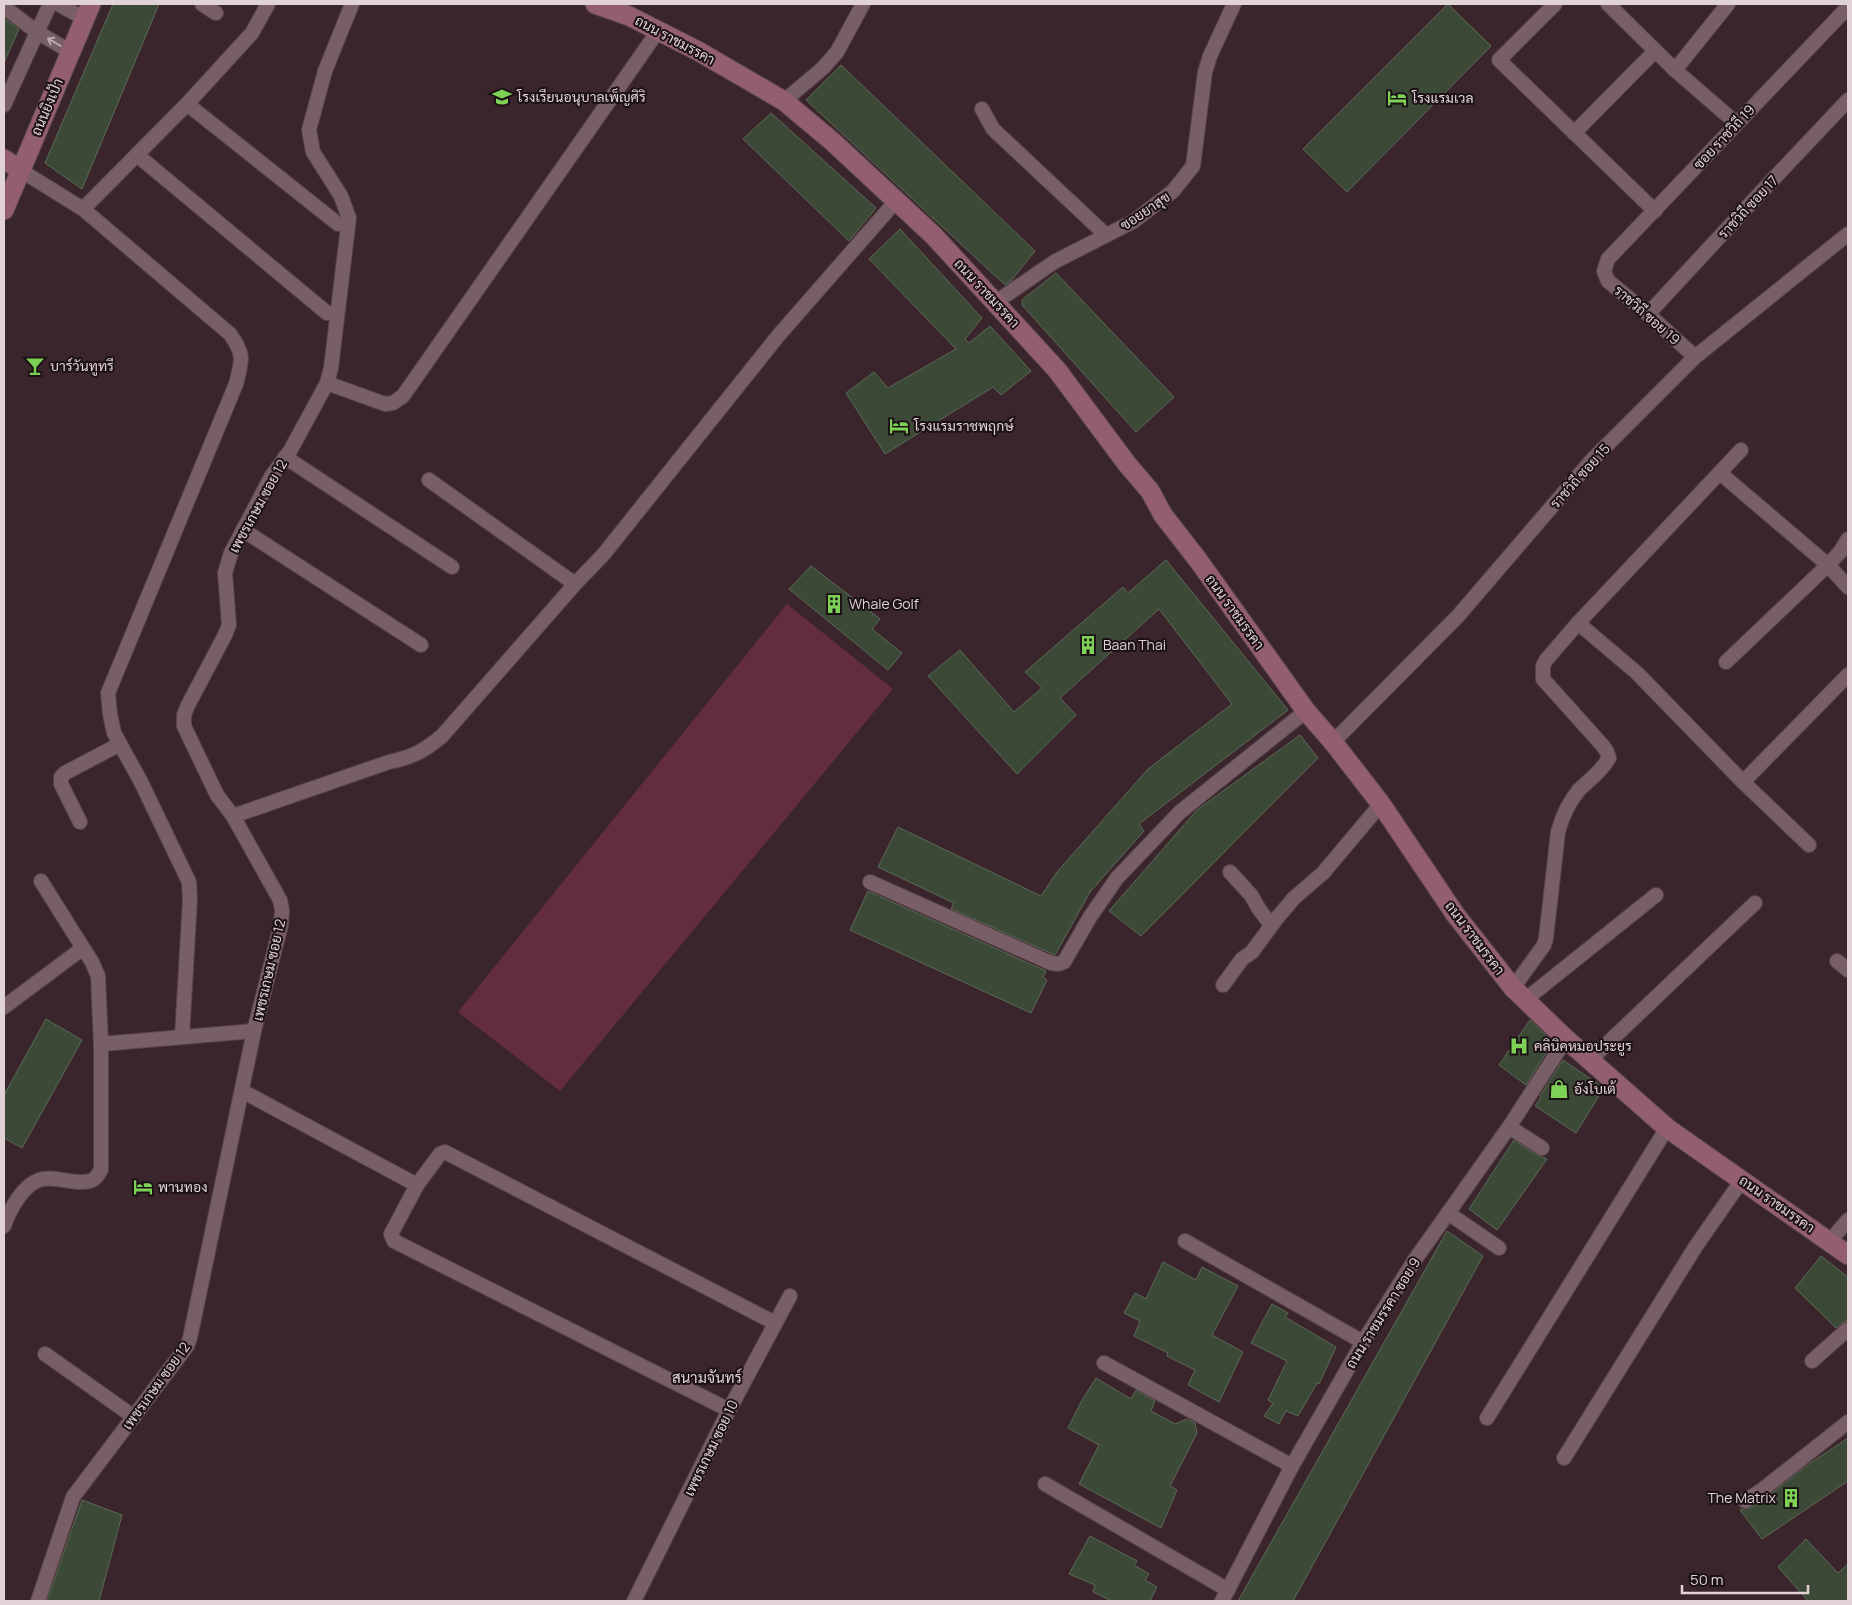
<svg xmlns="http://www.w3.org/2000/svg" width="1852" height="1605" viewBox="0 0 1852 1605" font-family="Manrope,Sarabun,sans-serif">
  <rect width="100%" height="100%" fill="#3b252c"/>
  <path fill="#642c40" d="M787 604 893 689 560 1091 458 1012Z"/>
  <g fill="#3c4937" stroke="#5b6a56">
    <path d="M113 4H159L82 189 45 163Z"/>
    <path d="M1448 4 1491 46 1347 192 1303 149Z"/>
    <path d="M4 18 19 29 4 63Z"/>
    <path d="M841 65 1035 251 1011 281 1005 285 806 100Z"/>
    <path d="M771 113 876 208 849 241 743 139Z"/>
    <path d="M900 229 982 318 965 339 969 343 990 326 1031 371 1001 395 993 387 885 454 846 393 874 372 888 388 956 349 869 259Z"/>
    <path d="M1056 273 1174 397 1136 432 1022 305V300Z"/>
    <path d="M1166 560 1288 710 1139 824 1144 831 1090 892 1055 955 951 909 954 903 878 867 898 827 1041 896 1057 872 1148 769 1232 704 1159 609 1060 698 1076 715 1017 774 928 676 960 650 1014 712 1042 688 1025 672 1123 587 1128 593Z"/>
    <path d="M811 566 880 619 872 629 902 653 888 670 789 589Z"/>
    <path d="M1300 735 1318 758 1141 936 1109 911 1197 810Z"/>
    <path d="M868 891 1046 971 1043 977 1047 980 1031 1013 850 930Z"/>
    <path d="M46 1019 82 1040 22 1148 4 1138V1095Z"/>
    <path d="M1530 1020 1553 1042 1526 1085 1499 1065Z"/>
    <path d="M1563 1060 1604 1088 1576 1133 1535 1106 1541 1097 1540 1096Z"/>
    <path d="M1514 1140 1537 1155 1547 1159 1497 1230 1469 1209Z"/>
    <path d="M1447 1231 1483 1256 1293 1601H1238Z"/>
    <path d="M1821 1256 1848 1277V1320L1843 1322 1836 1328 1795 1288Z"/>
    <path d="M1163 1262 1196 1280 1202 1267 1238 1286 1212 1335 1243 1352 1219 1402 1188 1385 1195 1370 1167 1356 1168 1353 1134 1336 1140 1321 1124 1313 1135 1293 1146 1299Z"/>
    <path d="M1272 1304 1288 1313 1285 1317 1336 1347 1319 1384 1317 1383 1298 1416 1286 1411 1279 1424 1264 1416 1273 1403 1268 1400 1287 1361 1251 1343Z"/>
    <path d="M1096 1378 1131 1399 1136 1390 1155 1401 1151 1411 1175 1424 1187 1419 1195 1423 1197 1433 1170 1486 1177 1490 1161 1528 1079 1484 1099 1445 1068 1428 1081 1402Z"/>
    <path d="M1848 1438V1481L1762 1539 1740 1510 1750 1508 1767 1497 1809 1464Z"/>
    <path d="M82 1500 122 1515 99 1601H47Z"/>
    <path d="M1090 1536 1137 1561 1134 1565 1149 1574 1145 1580 1157 1587 1150 1601H1112L1093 1592 1095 1585 1069 1574Z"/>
    <path d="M1806 1539 1838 1573 1848 1564V1601H1808L1778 1567Z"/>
  </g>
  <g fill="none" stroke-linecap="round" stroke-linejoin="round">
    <g stroke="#57444a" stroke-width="16">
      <g id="street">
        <path d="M58 4 85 19"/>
        <path d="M202 4 216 13"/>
        <path d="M1555 4 1499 60 1655 211"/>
        <path d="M1608 4 1675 70 1736 123"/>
        <path d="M4 7 37 32 71 52"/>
        <path d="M1675 70 1728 4"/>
        <path d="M784 101 823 68 837 52 863 4"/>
        <path d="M187 104 338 224"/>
        <path d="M4 105 50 4"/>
        <path d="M982 109 993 129 1106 235"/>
        <path d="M1574 133 1655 51"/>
        <path d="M137 155 327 313"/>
        <path d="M20 170 83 209 230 334C245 355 242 360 236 384L108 693 110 714 114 733 141 782 189 882 190 899 182 1037"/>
        <path d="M83 209 187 104 252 33 268 4"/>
        <path d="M996 302 1054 262 1134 221 1173 191 1193 166 1205 72 1210 56 1234 4"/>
        <path d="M1648 314 1763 190 1848 100"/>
        <path d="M1695 357 1648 314 1608 281 1604 271 1608 259 1848 7"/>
        <path d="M327 383 385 404 393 403 403 396 658 31"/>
        <path d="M1741 450 1578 623 1637 673 1743 782 1809 845"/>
        <path d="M285 457 452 567"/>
        <path d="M1720 473 1828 565 1848 587"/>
        <path d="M429 480 575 584"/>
        <path d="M243 530 421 645"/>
        <path d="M1726 662 1828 565 1840 552 1848 539"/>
        <path d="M1333 742 1458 616 1591 461 1695 357 1848 234"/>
        <path d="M1743 782 1848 675"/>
        <path d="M233 816 389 762C413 757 424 751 442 736L575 584 603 555 778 336 896 201"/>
        <path d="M80 822 61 784V777L65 773 120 744"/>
        <path d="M1230 872 1251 895 1259 909 1271 925"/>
        <path d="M870 882 1051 963 1058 964 1064 962 1090 917 1117 878 1180 812 1306 711"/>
        <path d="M1837 961 1848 970"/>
        <path d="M1223 985 1242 959 1252 952 1277 918 1294 898 1323 873 1381 804"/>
        <path d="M1513 988 1544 945 1546 938 1558 832C1562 817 1568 803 1579 790 1589 780 1602 771 1609 758L1607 752 1603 746 1543 679V666L1546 660 1578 623"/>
        <path d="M1525 1000 1656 895"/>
        <path d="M4 1007 83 948 41 881"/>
        <path d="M101 1044 254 1031"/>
        <path d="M1591 1059 1755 903"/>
        <path d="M242 1091 417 1185"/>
        <path d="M1509 1127 1542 1148"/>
        <path d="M1448 1213 1499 1248"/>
        <path d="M4 1226C9 1211 22 1186 39 1180 54 1174 81 1188 94 1179 97 1177 99 1173 101 1170V1044L98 976 92 962 83 948"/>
        <path d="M1185 1241 1363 1342"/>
        <path d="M1830 1241 1848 1220"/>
        <path d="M45 1354 134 1417"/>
        <path d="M1812 1361 1848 1329"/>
        <path d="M1104 1363 1292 1466"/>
        <path d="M729 1410 394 1241 391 1234 417 1185 440 1154 445 1152 775 1323"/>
        <path d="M1487 1418 1667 1128"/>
        <path d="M1564 1458 1696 1246 1742 1180"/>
        <path d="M1045 1484 1228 1590"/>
        <path d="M1745 1501 1762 1490 1848 1422"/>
        <path d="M38 1601 73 1497 187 1346 190 1338 254 1031 281 925 282 910 280 900 233 816 217 795 184 726V715L187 707 225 635 229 625 225 573 231 553 271 477 290 451 327 383 331 368 349 218 341 196 313 152 309 130 325 71 352 4"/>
        <path d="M634 1601 729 1410 790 1296"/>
        <path d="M1222 1601 1292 1466 1363 1342 1414 1261 1509 1127 1566 1039"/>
      </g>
    </g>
    <g stroke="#57444a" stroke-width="21">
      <g id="secondary">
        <path d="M595 4 629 16 698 51 784 101 833 142 934 236 1057 370 1127 464 1150 491 1163 515 1198 560 1306 711 1333 742 1381 804 1455 914 1513 988 1566 1039 1667 1128 1848 1255"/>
        <path d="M4 159 20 170"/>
        <path d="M4 210 91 4"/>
      </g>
    </g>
    <use href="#street" stroke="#785e66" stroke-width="14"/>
    <use href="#secondary" stroke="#935f70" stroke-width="19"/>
  </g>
  <defs><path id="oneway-shaft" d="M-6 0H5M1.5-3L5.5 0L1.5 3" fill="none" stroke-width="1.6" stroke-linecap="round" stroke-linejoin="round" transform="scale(1.25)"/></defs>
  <use stroke="#bca9af" href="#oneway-shaft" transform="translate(54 42) rotate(-150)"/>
  <defs>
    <g id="school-bare" transform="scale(1.5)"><path d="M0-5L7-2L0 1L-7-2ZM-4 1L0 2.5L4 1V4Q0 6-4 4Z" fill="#7dd154" stroke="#1b1114" stroke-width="2.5" paint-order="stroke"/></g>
    <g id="hotel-bare" transform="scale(1.5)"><path d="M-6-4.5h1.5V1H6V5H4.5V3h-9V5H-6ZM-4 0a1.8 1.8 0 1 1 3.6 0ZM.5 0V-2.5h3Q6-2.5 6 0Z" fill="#7dd154" stroke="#1b1114" stroke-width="2.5" paint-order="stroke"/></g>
    <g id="bar-bare" transform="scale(1.5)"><path d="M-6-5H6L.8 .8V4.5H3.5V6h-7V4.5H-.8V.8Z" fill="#7dd154" stroke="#1b1114" stroke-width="2.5" paint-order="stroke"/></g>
    <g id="building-bare" transform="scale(1.5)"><path d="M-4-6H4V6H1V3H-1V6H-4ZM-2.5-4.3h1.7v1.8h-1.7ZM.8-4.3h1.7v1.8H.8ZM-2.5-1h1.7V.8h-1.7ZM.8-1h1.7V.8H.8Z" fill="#7dd154" stroke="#1b1114" stroke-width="2.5" paint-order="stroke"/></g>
    <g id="hospital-bare" transform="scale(1.5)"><path d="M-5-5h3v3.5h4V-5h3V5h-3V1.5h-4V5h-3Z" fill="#7dd154" stroke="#1b1114" stroke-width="2.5" paint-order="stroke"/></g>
    <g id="shop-bare" transform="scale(1.5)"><path d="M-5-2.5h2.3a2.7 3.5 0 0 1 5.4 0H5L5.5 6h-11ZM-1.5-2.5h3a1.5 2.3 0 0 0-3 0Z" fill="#7dd154" stroke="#1b1114" stroke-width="2.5" paint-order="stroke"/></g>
  </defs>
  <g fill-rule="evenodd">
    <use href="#school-bare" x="502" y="97"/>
    <use href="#hotel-bare" x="1397" y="98"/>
    <use href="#bar-bare" x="35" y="366"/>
    <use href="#hotel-bare" x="899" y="426"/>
    <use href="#building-bare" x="834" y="604"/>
    <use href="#building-bare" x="1088" y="645"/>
    <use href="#hospital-bare" x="1519" y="1046"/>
    <use href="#shop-bare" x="1559" y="1089"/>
    <use href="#hotel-bare" x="143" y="1187"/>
    <use href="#building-bare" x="1791" y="1498"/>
  </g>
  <g text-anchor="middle" stroke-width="4" stroke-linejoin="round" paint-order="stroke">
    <g font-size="14" fill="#e1d2d6" stroke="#1b1114">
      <text transform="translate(675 40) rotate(28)" y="5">ถนน ราชมรรคา</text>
      <text transform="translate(47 107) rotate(-67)" y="5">ถนนยิงเป้า</text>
      <text transform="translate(1724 137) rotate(-47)" y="5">ซอย ราชวิถี 19</text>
      <text transform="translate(1748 207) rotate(-47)" y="5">ราชวิถี ซอย 17</text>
      <text transform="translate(1145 211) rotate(-34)" y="5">ซอยยาสุข</text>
      <text transform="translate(987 293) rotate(47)" y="5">ถนน ราชมรรคา</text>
      <text transform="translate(1647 315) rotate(41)" y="5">ราชวิถี ซอย 19</text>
      <text transform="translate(1580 476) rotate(-48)" y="5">ราชวิถี ซอย 15</text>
      <text transform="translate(258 506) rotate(-61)" y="5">เพชรเกษม ซอย 12</text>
      <text transform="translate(1235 612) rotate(54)" y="5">ถนน ราชมรรคา</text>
      <text transform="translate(1475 938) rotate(53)" y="5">ถนน ราชมรรคา</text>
      <text transform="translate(269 970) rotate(-77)" y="5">เพชรเกษม ซอย 12</text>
      <text transform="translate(1777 1204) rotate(35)" y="5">ถนน ราชมรรคา</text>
      <text transform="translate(1383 1313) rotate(-58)" y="5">ถนน ราชมรรคา ซอย 9</text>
      <text transform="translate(156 1386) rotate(-54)" y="5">เพชรเกษม ซอย 12</text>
      <text transform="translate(711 1448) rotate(-64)" y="5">เพชรเกษม ซอย 10</text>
    </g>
    <g font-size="14" fill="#e1d2d6" stroke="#1b1114" text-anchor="start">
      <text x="517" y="102">โรงเรียนอนุบาลเพ็ญศิริ</text>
      <text x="1412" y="103">โรงแรมเวล</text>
      <text x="50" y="371">บาร์วันทูทรี</text>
      <text x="914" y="431">โรงแรมราชพฤกษ์</text>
      <text x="849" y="609">Whale Golf</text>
      <text x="1103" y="650">Baan Thai</text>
      <text x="1534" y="1051">คลินิคหมอประยูร</text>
      <text x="1574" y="1094">อังโบเต้</text>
      <text x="158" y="1192">พานทอง</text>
      <text x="1776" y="1503" text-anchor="end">The Matrix</text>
    </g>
    <g font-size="15" fill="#e1d2d6" stroke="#1b1114">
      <text x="707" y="1383">สนามจันทร์</text>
    </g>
  </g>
  <rect width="1852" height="1605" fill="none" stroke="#e1d2d6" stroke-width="10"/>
  <path d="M1682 1585v8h126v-8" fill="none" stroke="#e1d2d6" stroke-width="2.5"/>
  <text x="1690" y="1585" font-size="15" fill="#e1d2d6" stroke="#1b1114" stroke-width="4" paint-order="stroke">50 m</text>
</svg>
